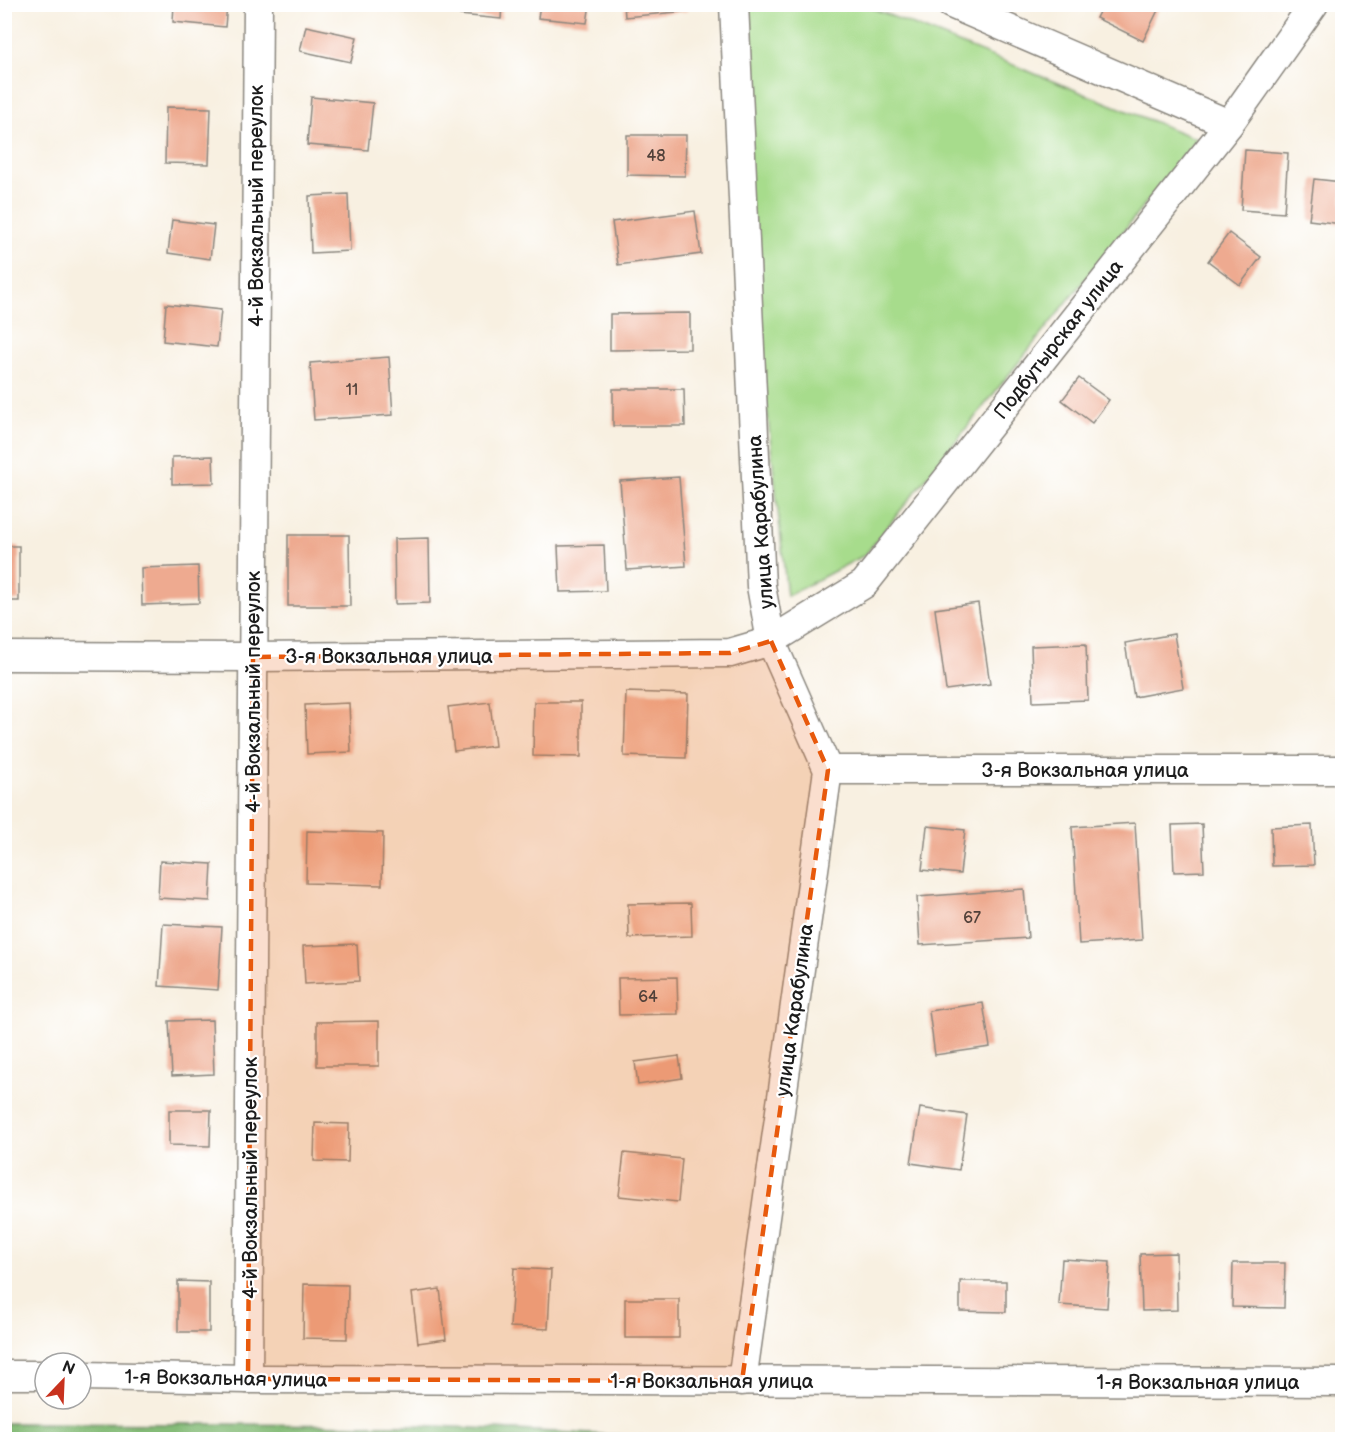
<svg xmlns="http://www.w3.org/2000/svg" width="1347" height="1444" viewBox="0 0 1347 1444" font-family="'Balsamiq Sans',sans-serif">
  <rect width="100%" height="100%" fill="#fff"/>
  <filter id="ink" filterUnits="userSpaceOnUse"><feTurbulence type="fractalNoise" baseFrequency=".0167" numOctaves="2"/><feDisplacementMap in="SourceGraphic" scale="12" xChannelSelector="R" yChannelSelector="G"/><feConvolveMatrix kernelMatrix="1 2 1 2 8 2 1 2 1" color-interpolation-filters="sRGB"/></filter>
  <filter id="wash" filterUnits="userSpaceOnUse"><feTurbulence type="fractalNoise" baseFrequency=".008" numOctaves="4" result="noise"/><feDisplacementMap in="SourceGraphic" scale="24" xChannelSelector="R" yChannelSelector="G"/><feGaussianBlur stdDeviation="1.35" result="paint"/><feColorMatrix in="noise" values="0 0 0 0 0 0 0 0 0 0 0 0 0 0 0 0 0 1.4 0 .05"/><feComposite in="paint" operator="in"/></filter>
  <g filter="url(#wash)">
    <rect width="100%" height="100%" fill="#f8f0e1"/>
    <path fill="#a7dc8c" stroke="#627c54" stroke-width="1.5" d="M724 5H864L1197 139 865 555 787 596Z"/>
    <path fill="#85bc78" stroke="#506c4a" stroke-width="1.5" d="M5 1423 417 1425 688 1439 5 1440Z"/>
    <g id="blocks">
      <g fill="#eeaa90">
        <path d="M174 4H227L225 27 173 22Z"/>
        <path d="M461 4H502L501 19 460 15Z"/>
        <path d="M540 4H590L587 23 538 18Z"/>
        <path d="M624 4H687V11L625 17Z"/>
        <path d="M1103 4H1161L1143 41 1096 18Z"/>
        <path d="M306 26 357 37 351 62 300 51Z"/>
        <path d="M311 97 373 103 368 150 307 145Z"/>
        <path d="M166 107 211 108 209 164 165 163Z"/>
        <path d="M627 135H686L685 176 627 175Z"/>
        <path d="M1245 150 1288 153 1284 213 1241 210Z"/>
        <path d="M1314 179 1342 182V224L1309 220Z"/>
        <path d="M348 194 350 251 311 253 309 196Z"/>
        <path d="M695 211 701 254 618 265 612 222Z"/>
        <path d="M172 220 214 225 210 259 168 253Z"/>
        <path d="M1229 233 1261 257 1240 285 1208 261Z"/>
        <path d="M166 304 221 310 217 347 163 341Z"/>
        <path d="M690 313V349L610 350V314Z"/>
        <path d="M389 357 393 415 314 420 310 363Z"/>
        <path d="M1079 378 1109 400 1092 423 1062 400Z"/>
        <path d="M613 389H684L685 426H613Z"/>
        <path d="M213 456 214 483 172 484V457Z"/>
        <path d="M679 477 686 566 627 570 620 481Z"/>
        <path d="M288 535H349L350 606H288Z"/>
        <path d="M429 538 430 603 395 604 394 539Z"/>
        <path d="M604 545 606 591 560 592 558 546Z"/>
        <rect x="4" y="546" width="15" height="55"/>
        <path d="M198 566 199 603 142 605 141 568Z"/>
        <path d="M978 603 990 684 946 690 935 609Z"/>
        <path d="M1174 634 1183 688 1134 697 1125 643Z"/>
        <path d="M1086 644 1088 700 1033 702 1031 646Z"/>
        <path d="M626 692 688 694 686 758 624 756Z"/>
        <path d="M490 702 495 746 454 751 448 707Z"/>
        <path d="M534 702H581V757L533 756Z"/>
        <path d="M349 703 351 752 307 754 305 705Z"/>
        <path d="M1135 823 1142 940 1079 944 1072 827Z"/>
        <path d="M1202 824 1204 871 1174 872 1172 825Z"/>
        <path d="M1312 825 1314 865 1272 866 1271 827Z"/>
        <path d="M927 826 965 830 960 874 922 870Z"/>
        <path d="M307 831 383 833 382 885 306 883Z"/>
        <path d="M160 861 212 864 210 901 158 898Z"/>
        <path d="M1024 889 1028 938 920 945 917 897Z"/>
        <path d="M691 903 692 936 629 938 628 904Z"/>
        <path d="M163 924 222 927 218 990 159 986Z"/>
        <path d="M357 944 359 981 305 984 303 946Z"/>
        <path d="M677 977 678 1014 619 1015 618 978Z"/>
        <path d="M983 1003 990 1047 935 1055 929 1011Z"/>
        <path d="M212 1020 214 1074 172 1076 169 1021Z"/>
        <path d="M379 1021V1066H317V1022Z"/>
        <path d="M679 1056 682 1078 638 1085 635 1062Z"/>
        <path d="M920 1108 967 1115 959 1170 911 1163Z"/>
        <path d="M169 1110H211L210 1146 169 1145Z"/>
        <path d="M315 1123 349 1124 348 1162 314 1161Z"/>
        <path d="M624 1153 682 1159 678 1202 619 1196Z"/>
        <path d="M1176 1253 1177 1310 1142 1311 1140 1254Z"/>
        <path d="M1062 1259 1110 1262 1107 1308 1059 1305Z"/>
        <path d="M1233 1263H1285L1284 1308 1232 1307Z"/>
        <path d="M514 1268 551 1270 548 1329 510 1327Z"/>
        <path d="M178 1281 209 1282V1332H178Z"/>
        <path d="M960 1281H1006V1312L960 1311Z"/>
        <path d="M304 1284 348 1285 347 1339 303 1338Z"/>
        <path d="M440 1289 446 1339 418 1343 412 1293Z"/>
        <rect x="625" y="1299" width="54" height="39"/>
      </g>
    </g>
  </g>
  <g filter="url(#ink)">
    <use href="#blocks" fill-opacity="0" stroke="#8a867e" stroke-width="1.5"/>
    <g fill="none" stroke-linecap="round" stroke-linejoin="round">
      <g stroke="#8a867e" stroke-width="31">
        <g id="street">
          <path d="M734 4 761 586 771 641 828 770 742 1381"/>
          <path d="M951 4 1229 124"/>
          <path d="M4 656 253 657 730 653 771 641 864 584 1229 124 1314 4"/>
          <path d="M828 770H1342"/>
          <path d="M4 1375H45"/>
          <path d="M81 1376 248 1379 1342 1382"/>
          <path d="M248 1379 258 4"/>
        </g>
      </g>
      <use href="#street" stroke="#fff" stroke-width="28"/>
    </g>
  </g>
  <path fill="#e8590c" fill-opacity="0.2" stroke="#e8590c" stroke-width="4.5" stroke-dasharray="12 8" stroke-linejoin="round" d="M771 641 828 770 742 1381 248 1379 253 657 730 653Z"/>
  <g text-anchor="middle" stroke-width="4.5" stroke-linejoin="round" paint-order="stroke">
    <g font-size="16" fill="#504039">
      <text x="656" y="161">48</text>
      <text x="352" y="395">11</text>
      <text x="972" y="923">67</text>
      <text x="648" y="1002">64</text>
    </g>
    <g font-size="20" fill="#1c1c1c" stroke="#fff">
      <text transform="translate(256 206) rotate(-90)" y="7">4-й Вокзальный переулок</text>
      <text transform="translate(1058 339) rotate(-52)" y="7">Подбутырская улица</text>
      <text transform="translate(760 522) rotate(-94)" y="7">улица Карабулина</text>
      <text x="389" y="663">3-я Вокзальная улица</text>
      <text transform="translate(253 692) rotate(-90)" y="7">4-й Вокзальный переулок</text>
      <text x="1085" y="777">3-я Вокзальная улица</text>
      <text transform="translate(794 1010) rotate(-82)" y="7">улица Карабулина</text>
      <text transform="translate(250 1178) rotate(-90)" y="7">4-й Вокзальный переулок</text>
      <text transform="translate(226 1378) rotate(1)" y="7">1-я Вокзальная улица</text>
      <text x="712" y="1388">1-я Вокзальная улица</text>
      <text x="1198" y="1389">1-я Вокзальная улица</text>
    </g>
  </g>
  <rect width="1347" height="1444" fill="none" stroke="#fff" stroke-width="24"/>
  <g transform="translate(63 1381) rotate(23)"><circle r="28" fill="#ffffff" stroke="#a4a4a4" stroke-width="1.5"/>
  <path d="M0-4.5L10 22L0 15L-10 22Z" fill="#c8321e"/>
  <text y="-9" font-size="16" font-weight="bold" text-anchor="middle" fill="#1c1c1c">N</text>
  </g>
</svg>
